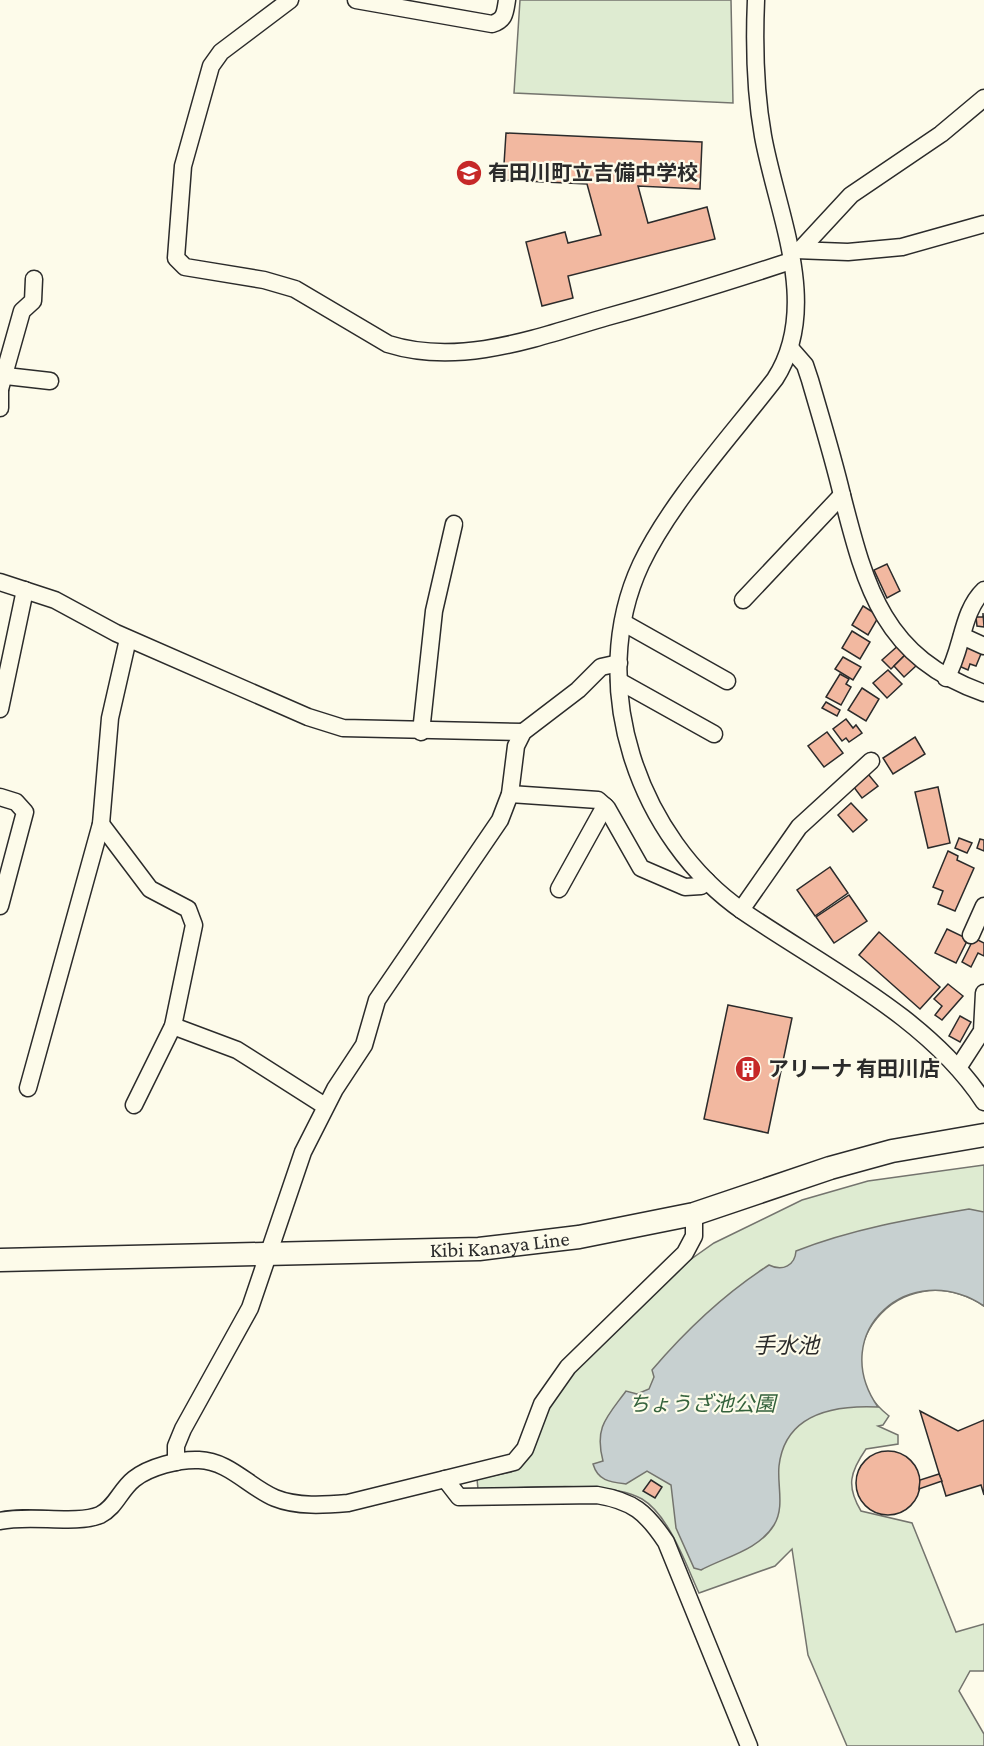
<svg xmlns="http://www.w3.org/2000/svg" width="984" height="1746" viewBox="0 0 984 1746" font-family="'Crimson Pro','Noto Sans JP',serif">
  <rect width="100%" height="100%" fill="#fdfbea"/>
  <g fill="#deebd1" stroke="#74746e" stroke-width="1.5">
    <path d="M520 0H731L733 103 514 93Z"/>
    <path d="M984 1165V1306C899 1250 815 1358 889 1416L883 1425 878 1426 898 1435V1444L866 1449C850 1472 846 1486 861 1511L912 1523 956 1632 984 1624V1671H970L959 1691 984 1734V1746H847L808 1655 792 1549 775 1566 699 1593C686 1565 669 1515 642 1499 608 1479 519 1489 478 1489L477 1479 511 1472 522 1465 554 1398 575 1368 687 1262 714 1243 802 1200 868 1181Z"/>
  </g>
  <path fill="#c7d0d0" stroke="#74746e" stroke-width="1.5" d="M969 1209 984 1212V1306C910 1257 826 1332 878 1407 835 1405 785 1413 779 1466 777 1485 785 1507 774 1525 759 1550 725 1557 701 1570L694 1568 676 1528 671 1485 647 1471 626 1484C610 1482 598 1481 593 1464L603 1461C594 1427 607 1417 626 1391L637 1394 649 1389 654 1377 652 1370C687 1329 724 1294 769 1265 783 1272 795 1265 796 1251 852 1229 910 1219 969 1209Z"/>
  <g fill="#f2b8a0" stroke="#2b2b2b" stroke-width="1.5">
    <path d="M506 133 702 142 700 189 638 186 648 223 707 207 715 239 568 276 573 298 542 306 526 242 565 232 568 243 601 235 587 184 503 180Z"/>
    <path d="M887 564 900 591 887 598 874 570Z"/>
    <path d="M863 606 879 616 868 635 852 625Z"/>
    <path d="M983 613 984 627 977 626 976 617H983Z"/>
    <path d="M852 631 870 642 860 659 842 648Z"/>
    <path d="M968 643 983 649 976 666 970 664 968 670 959 666Z"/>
    <path d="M900 644 908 652 891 669 882 660Z"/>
    <path d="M906 654 917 665 904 677 894 666Z"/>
    <path d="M843 657 861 667 853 680 835 669Z"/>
    <path d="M888 670 902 684 887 698 873 683Z"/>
    <path d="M840 674 849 679 846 684 851 687 841 705 826 697Z"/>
    <path d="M862 688 879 699 866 721 848 710Z"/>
    <path d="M826 702 840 710 837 716 822 708Z"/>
    <path d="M846 719 853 728 856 725 862 733 849 742 846 738 842 741 833 729Z"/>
    <path d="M827 732 843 753 824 767 808 746Z"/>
    <path d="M915 737 925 754 893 774 883 758Z"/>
    <path d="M868 774 878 786 862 798 853 786Z"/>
    <path d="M938 787 950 843 928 848 915 792Z"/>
    <path d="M851 803 867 820 853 832 838 815Z"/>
    <path d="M959 838 972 843 967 853 955 848Z"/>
    <path d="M980 839 984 840V851L977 848Z"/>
    <path d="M948 851 958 856 957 860 974 868 955 911 938 904 943 891 933 887Z"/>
    <path d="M830 867 848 893 815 916 797 890Z"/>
    <path d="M849 895 867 921 834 943 816 917Z"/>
    <path d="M947 929 968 939 956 963 935 953Z"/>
    <path d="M879 932 940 987 920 1009 859 955Z"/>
    <path d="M974 938 984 943V956L978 953 971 967 962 962Z"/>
    <path d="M948 984 963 996 942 1020 935 1015 942 1006 934 999Z"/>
    <path d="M728 1005 792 1018 768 1133 704 1119Z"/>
    <path d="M960 1016 971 1022 960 1042 949 1036Z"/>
    <path d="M920 1411 958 1431 984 1420V1495L981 1485 946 1496Z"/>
    <circle cx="888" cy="1483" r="32"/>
    <path d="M939 1474 942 1481 919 1489 920 1480Z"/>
    <path d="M651 1480 662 1487 655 1498 643 1491Z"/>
  </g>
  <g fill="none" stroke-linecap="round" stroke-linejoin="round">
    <g stroke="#2b2b2b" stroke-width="19">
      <g id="minor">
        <path d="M290 0 221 52 211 66 183 166 176 258 185 267 264 280 295 289 388 344C461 367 538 337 607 317 669 300 730 281 791 261"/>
        <path d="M356 0 492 24C505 20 505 13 507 0"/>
        <path d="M756 0C754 46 755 91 763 136 777 214 822 306 775 379 732 435 671 501 641 564 585 684 638 839 744 912 826 968 929 1018 984 1102"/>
        <path d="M801 249 851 195 941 134 984 98"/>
        <path d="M795 250 848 252 902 247 984 224"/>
        <path d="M791 349 805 365 810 380C821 418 833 457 842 495 866 589 884 658 984 693"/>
        <path d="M6 376 50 381"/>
        <path d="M0 389 22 311 33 301 34 279"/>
        <path d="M0 390V408"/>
        <path d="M0 582 55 600 116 633 308 717 343 728 523 732"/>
        <path d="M743 600 842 495"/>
        <path d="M624 623 727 681"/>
        <path d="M962 636 984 646"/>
        <path d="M946 678C963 650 961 612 984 590"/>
        <path d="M619 681 714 734"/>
        <path d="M0 709 25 590"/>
        <path d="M421 732 434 611 454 524"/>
        <path d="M510 794 598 800 607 808 641 868 685 887 701 886 707 881"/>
        <path d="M0 797 16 802 25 812 0 906"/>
        <path d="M101 824 150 889 188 909 194 925 173 1026 134 1105"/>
        <path d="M559 889 605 806"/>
        <path d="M741 910 799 827 871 761"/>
        <path d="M971 935 984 906"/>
        <path d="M173 1026 237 1050 325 1106"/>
        <path d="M958 1068 982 1031 984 993"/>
        <path d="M28 1088 101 824 110 718 128 639"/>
        <path d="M176 1462V1446L183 1429 250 1308 303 1152 335 1089 364 1045 377 1000 500 820 510 794 516 746 523 732 578 690 601 667 619 663"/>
        <path d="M445 1479 459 1497 597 1495C633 1501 646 1512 666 1542L749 1746"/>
        <path d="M0 1521C30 1514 75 1525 100 1515 116 1507 120 1490 134 1479 149 1467 179 1459 199 1460 229 1461 249 1487 275 1498 297 1507 325 1505 348 1503L514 1462 525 1449 542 1404 568 1367 685 1253 694 1236V1214"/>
      </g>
    </g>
    <g stroke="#2b2b2b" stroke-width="25">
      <g id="major">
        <path id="s1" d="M0 1260 479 1249 579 1237 694 1214 830 1168 892 1151 984 1135"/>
      </g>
    </g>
    <use href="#minor" stroke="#fdfbea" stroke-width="16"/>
    <use href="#major" stroke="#fdfbea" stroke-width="22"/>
  </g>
  <defs>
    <g id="school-disc" transform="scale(1.35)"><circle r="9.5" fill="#c62828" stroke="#fdfbea"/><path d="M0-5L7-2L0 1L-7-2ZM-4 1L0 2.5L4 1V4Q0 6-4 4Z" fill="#fff"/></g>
    <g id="building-disc" transform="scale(1.35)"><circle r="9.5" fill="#c62828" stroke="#fdfbea"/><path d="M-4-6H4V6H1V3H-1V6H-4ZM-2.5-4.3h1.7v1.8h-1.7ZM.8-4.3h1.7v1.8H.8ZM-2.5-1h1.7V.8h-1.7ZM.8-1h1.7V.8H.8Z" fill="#fff"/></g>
  </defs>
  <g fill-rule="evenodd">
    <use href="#school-disc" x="469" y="173"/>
    <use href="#building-disc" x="748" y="1069"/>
  </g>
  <g text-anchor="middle" stroke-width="4.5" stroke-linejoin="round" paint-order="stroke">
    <g font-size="21" font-weight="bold" fill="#2b2b2b" stroke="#fdfbea" text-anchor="start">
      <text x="488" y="180">有田川町立吉備中学校</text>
      <text x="768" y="1076">アリーナ 有田川店</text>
    </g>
    <g font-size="21" fill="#2b2b2b" stroke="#fdfbea">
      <text dy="7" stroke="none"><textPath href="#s1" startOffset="500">Kibi Kanaya Line</textPath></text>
    </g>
    <g font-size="21" font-style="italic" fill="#34623c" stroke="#fdfbea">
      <text x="702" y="1411">ちょうざ池公園</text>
    </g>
    <g font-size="22" font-style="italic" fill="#2b2b2b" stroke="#fdfbea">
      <text x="786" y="1353">手水池</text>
    </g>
  </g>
</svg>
